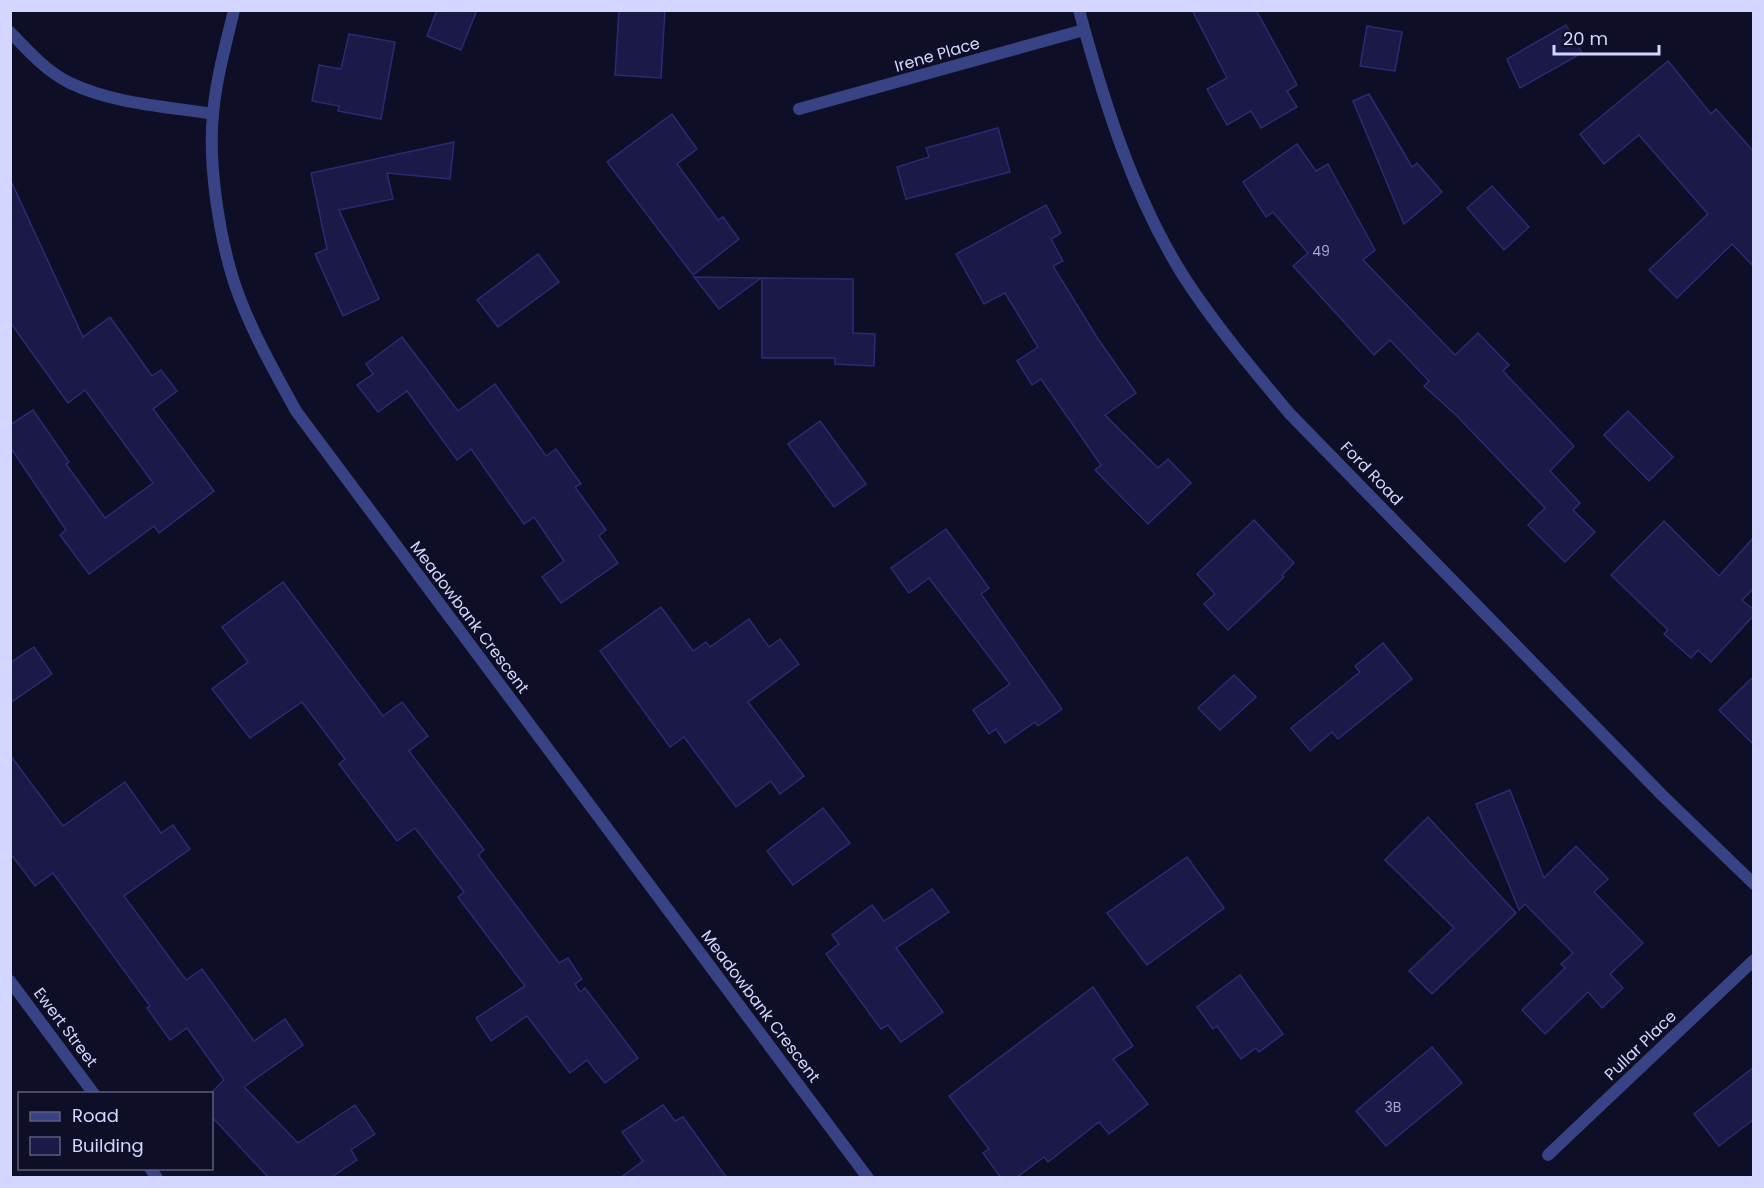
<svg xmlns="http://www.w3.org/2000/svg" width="1764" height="1188" viewBox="0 0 1764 1188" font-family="Poppins,sans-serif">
  <rect width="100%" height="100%" fill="#0e0e26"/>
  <g fill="#1a1947" stroke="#2b2b74" stroke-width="1.5">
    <path d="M437 10H477L461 50 427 36Z"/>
    <path d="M619 10H665L661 78 615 75Z"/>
    <path d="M1192 10H1256L1297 85 1287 91 1297 107 1261 128 1251 111 1227 125 1207 89 1227 78Z"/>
    <path d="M1566 25 1582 53 1520 88 1507 59Z"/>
    <path d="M1367 26 1402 32 1395 71 1360 66Z"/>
    <path d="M349 34 395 42 381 119 338 111 339 106 312 101 319 65 341 69Z"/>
    <path d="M1668 61 1711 114 1716 109 1754 152V267L1732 244 1677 298 1649 270 1708 214 1639 135 1604 164 1580 134Z"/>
    <path d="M1369 94 1412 167 1417 163 1442 192 1404 224 1353 101Z"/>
    <path d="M672 114 697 149 677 164 718 220 723 217 739 239 693 275 607 162Z"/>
    <path d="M998 128 1010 172 906 199 897 167 929 157 926 148Z"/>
    <path d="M454 142 450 179 387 173 393 199 339 210 379 299 343 316 315 254 327 249 311 173Z"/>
    <path d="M1297 144 1316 171 1328 164 1375 250 1363 260 1455 355 1478 333 1509 365 1503 371 1574 446 1550 471 1580 503 1573 510 1595 532 1565 562 1528 525 1545 508 1457 416 1424 386 1429 381 1390 340 1374 355 1293 266 1308 253 1273 212 1266 217 1243 182Z"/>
    <path d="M10 179 83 337 110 317 152 376 161 370 177 391 153 409 214 491 159 533 154 526 89 574 60 535 66 530 10 447V425L33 410 69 462 66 464 105 518 153 483 85 390 68 403 10 322Z"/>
    <path d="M1492 186 1529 227 1504 250 1467 208Z"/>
    <path d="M1046 205 1061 233 1051 239 1063 261 1053 266 1098 339 1136 393 1105 415 1158 468 1168 459 1191 483 1148 524 1095 470 1101 465 1041 379 1032 385 1017 361 1038 347 1005 293 984 304 956 254Z"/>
    <path d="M538 254 559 282 498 327 477 300Z"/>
    <path d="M694 277 761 278 719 309Z"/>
    <path d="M762 278 853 279V333L875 334 874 366 835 364V358H762Z"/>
    <path d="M402 337 458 411 495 384 546 456 556 449 581 484 575 487 606 530 599 536 618 563 561 603 542 577 564 561 534 517 524 524 471 449 457 460 407 391 378 412 357 385 373 374 366 364Z"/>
    <path d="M1628 411 1673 457 1649 481 1604 435Z"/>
    <path d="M820 421 866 484 834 507 788 444Z"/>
    <path d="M1254 520 1294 563 1282 575 1284 577 1228 630 1204 604 1215 594 1197 574Z"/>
    <path d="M1664 521 1719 576 1754 537V588L1742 600 1754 610V615L1711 662 1698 650 1691 658 1664 634 1668 630 1611 575Z"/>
    <path d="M946 529 989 588 981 594 1062 709 1038 726 1035 722 1005 743 996 729 989 734 973 710 1010 684 929 578 909 593 891 568Z"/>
    <path d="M283 582 383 716 402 702 428 736 409 751 484 850 478 855 559 963 568 958 582 979 575 984 580 992 585 988 638 1058 605 1083 587 1060 570 1073 527 1016 491 1041 476 1018 525 986 458 897 464 892 415 828 397 841 339 764 345 759 302 702 250 738 212 689 248 662 222 627Z"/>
    <path d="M661 607 693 651 706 642 710 647 749 619 769 647 780 639 799 664 748 702 804 776 780 794 771 781 736 807 684 737 670 747 600 651Z"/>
    <path d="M1383 643 1412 679 1338 739 1332 732 1310 751 1291 728 1360 672 1355 666Z"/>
    <path d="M34 647 52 674 10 703V663Z"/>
    <path d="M1234 675 1256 697 1220 730 1198 708Z"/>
    <path d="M1754 676V745L1719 710Z"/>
    <path d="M10 755 63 826 125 782 161 833 173 825 190 849 124 896 186 980 202 969 254 1041 285 1019 303 1045 244 1087 298 1143 355 1105 375 1134 351 1150 357 1160 330 1178H269L212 1117V1092L224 1080 187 1028 170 1040 147 1008 150 1006 53 873 35 886 10 853Z"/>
    <path d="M1510 790 1544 878 1576 846 1608 879 1594 892 1643 943 1610 974 1623 988 1602 1008 1588 992 1545 1034 1522 1010 1565 968 1561 964 1573 953 1525 904 1519 910 1476 804Z"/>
    <path d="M823 808 850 843 793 885 767 851Z"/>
    <path d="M1428 817 1516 913 1432 994 1409 971 1454 928 1385 860Z"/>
    <path d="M1187 857 1224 908 1147 965 1107 913Z"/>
    <path d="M932 889 949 912 896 948 943 1012 901 1042 888 1025 881 1029 826 954 839 944 832 935 872 905 884 921Z"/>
    <path d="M1240 975 1283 1034 1259 1052 1256 1048 1241 1059 1217 1026 1213 1029 1197 1007Z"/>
    <path d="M1093 987 1133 1046 1113 1059 1148 1104 1109 1134 1099 1122 1048 1162 1044 1157 1016 1178H1001L983 1153 989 1149 949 1096Z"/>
    <path d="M1432 1047 1462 1083 1386 1146 1356 1111Z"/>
    <path d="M1754 1067V1119L1719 1146 1694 1114Z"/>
    <path d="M663 1105 675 1121 683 1117 727 1178H620L643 1161 622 1132Z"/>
  </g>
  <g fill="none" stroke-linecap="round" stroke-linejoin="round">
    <g stroke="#384386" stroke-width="12">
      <path d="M234 10C226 44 216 79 213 114 208 163 219 235 234 282 249 327 273 369 296 411L868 1178"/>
      <path d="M10 32C27 50 47 72 70 83 114 104 165 106 213 114"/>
      <path d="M799 109 1084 30"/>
      <path d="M10 981 94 1094"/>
      <path d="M1548 1155 1754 960"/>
      <path d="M150 1168 157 1178"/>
    </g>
    <path stroke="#384386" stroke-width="12" d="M1079 10C1104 102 1133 196 1184 277 1215 325 1253 370 1290 414L1662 795 1754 884"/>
  </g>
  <g text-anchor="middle" stroke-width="4.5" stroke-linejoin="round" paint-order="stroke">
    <g font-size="14" fill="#a5a7d1">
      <text x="1321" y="256">49</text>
      <text x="1393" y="1112">3B</text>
    </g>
    <g font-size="16" fill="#d3d6ff" stroke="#0e0e26">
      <text transform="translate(937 54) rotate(-16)" y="6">Irene Place</text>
      <text transform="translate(1372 473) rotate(46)" y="6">Ford Road</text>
      <text transform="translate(470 617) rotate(53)" y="6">Meadowbank Crescent</text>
      <text transform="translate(761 1006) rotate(53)" y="6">Meadowbank Crescent</text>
      <text transform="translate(66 1027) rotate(53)" y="6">Ewert Street</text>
      <text transform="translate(1640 1045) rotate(-44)" y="6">Pullar Place</text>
    </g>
  </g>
  <rect width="1764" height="1188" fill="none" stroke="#d3d6ff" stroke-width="24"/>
  <rect x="18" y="1092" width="195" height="78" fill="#0e0e26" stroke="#5d5e7d" stroke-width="1.5"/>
  <rect x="30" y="1112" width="30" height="9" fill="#384386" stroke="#5d5e7d" stroke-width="1.5"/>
  <text x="72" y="1122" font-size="18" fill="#d3d6ff">Road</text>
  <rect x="30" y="1137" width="30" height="18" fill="#1a1947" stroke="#5d5e7d" stroke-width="1.5"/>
  <text x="72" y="1152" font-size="18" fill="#d3d6ff">Building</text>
  <path d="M1554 45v9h105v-9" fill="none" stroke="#d3d6ff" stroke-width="3"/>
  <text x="1563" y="45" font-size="18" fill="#d3d6ff" stroke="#0e0e26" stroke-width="4.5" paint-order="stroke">20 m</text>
</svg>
